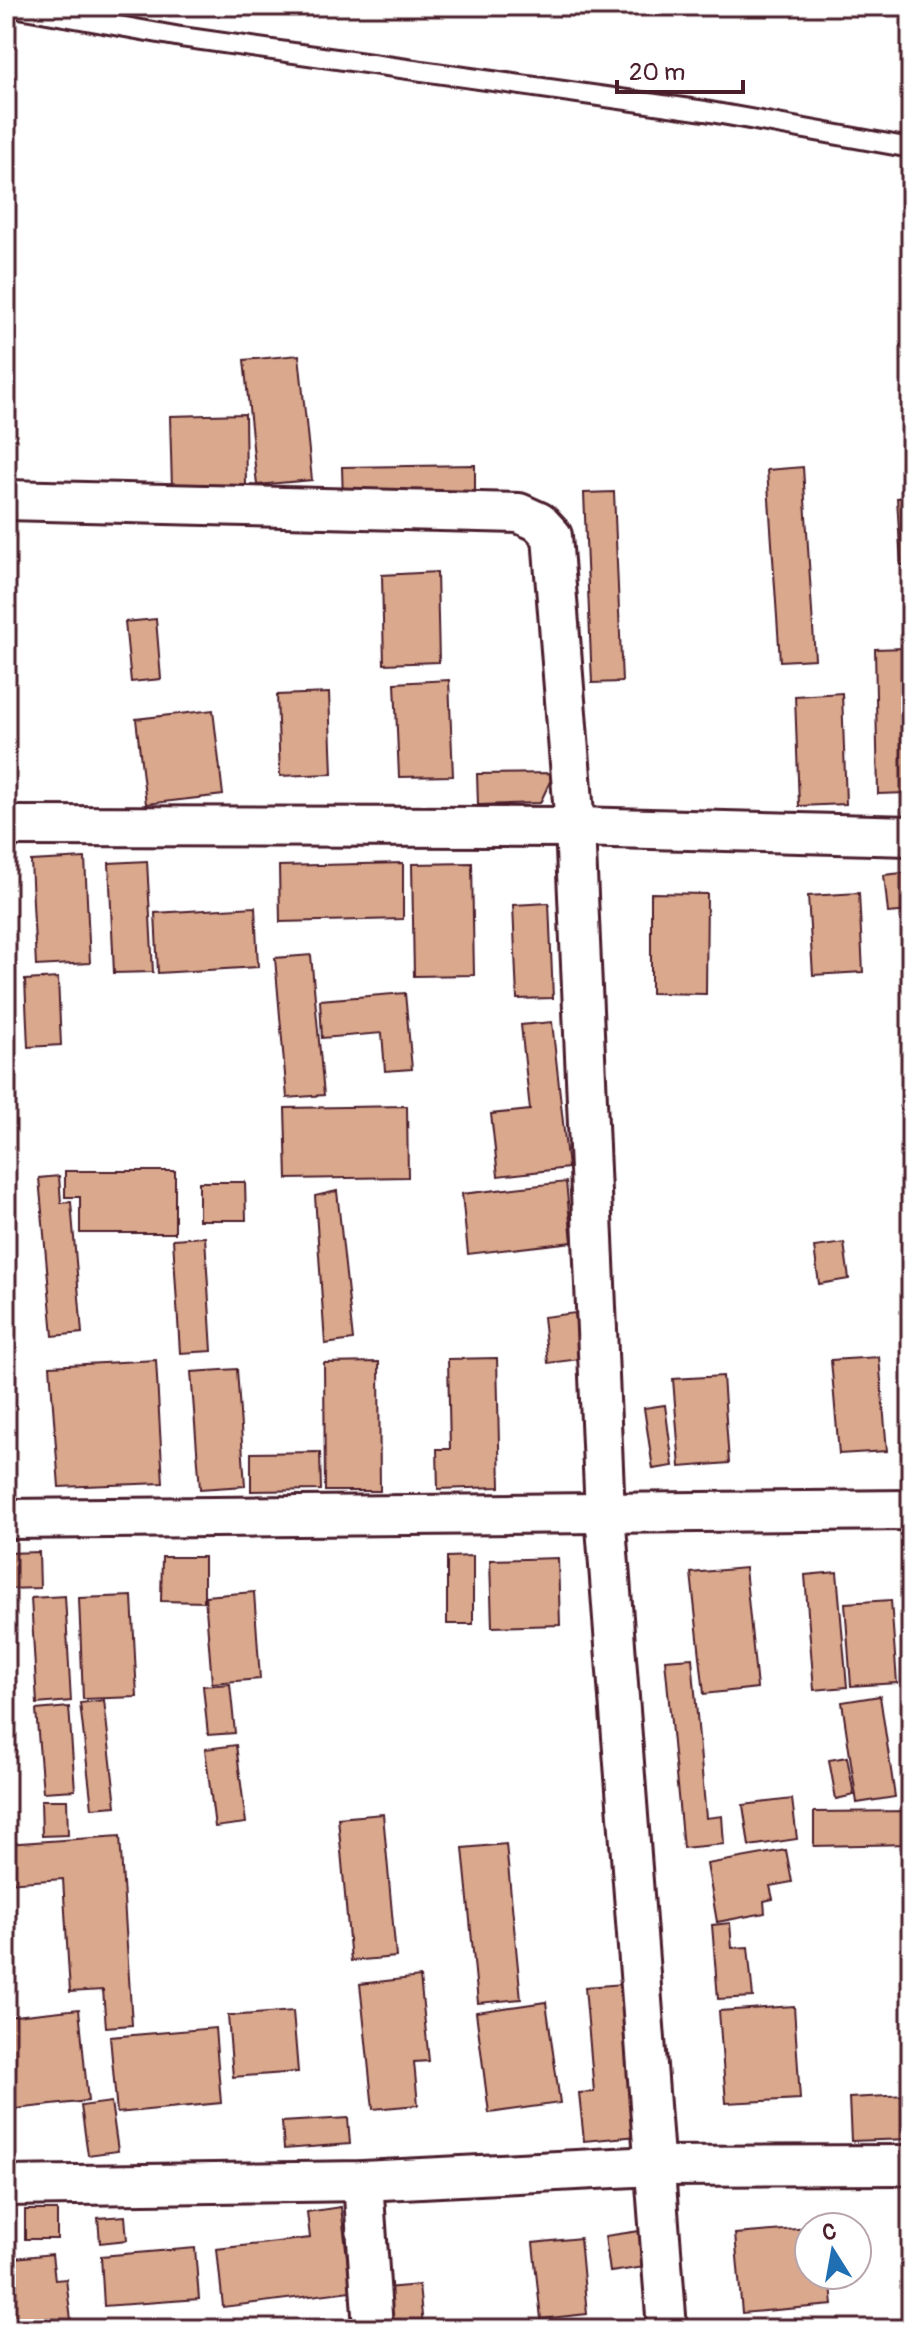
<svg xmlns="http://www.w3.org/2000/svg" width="917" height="2335" viewBox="0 0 917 2335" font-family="Pangolin,sans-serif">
  <rect width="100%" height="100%" fill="#fff"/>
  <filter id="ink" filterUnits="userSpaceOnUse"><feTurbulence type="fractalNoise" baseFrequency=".0125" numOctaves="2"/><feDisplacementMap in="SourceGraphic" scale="16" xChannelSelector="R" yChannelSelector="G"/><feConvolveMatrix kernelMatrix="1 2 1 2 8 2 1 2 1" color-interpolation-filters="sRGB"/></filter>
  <g filter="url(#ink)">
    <g fill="#daa88d" stroke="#4a1f2b" stroke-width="2">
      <path d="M299 355 312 480 257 485 244 360Z"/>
      <path d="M245 414 246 487 172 489 170 416Z"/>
      <path d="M475 465V499L343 501 342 467Z"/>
      <path d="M803 467 815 659 780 661 767 470Z"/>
      <path d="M614 492 622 682 592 683 584 493Z"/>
      <path d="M911 497V565H901L897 498Z"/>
      <path d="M911 570V620L910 621 905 571Z"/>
      <path d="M437 572 439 662 384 664 382 575Z"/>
      <path d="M156 619 161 679 131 682 125 622Z"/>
      <path d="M905 648 908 793 878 794 875 649Z"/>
      <path d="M449 680 453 776 399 777 395 683Z"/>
      <path d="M329 693 332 774 280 776 277 695Z"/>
      <path d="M842 693 846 804 799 806 795 696Z"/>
      <path d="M213 710 223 795 146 804 136 719Z"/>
      <path d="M554 773 540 803 478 805 477 774Z"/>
      <path d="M85 858 90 963 36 966 31 861Z"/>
      <path d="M147 861 153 972 114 973 109 863Z"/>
      <path d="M403 863V919L280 922 279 866Z"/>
      <path d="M472 863 474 975 414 976 412 864Z"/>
      <path d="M911 872V911L888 913 884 875Z"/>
      <path d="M651 893 707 894 706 994 651 993Z"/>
      <path d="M859 893 863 972 813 975 808 896Z"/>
      <path d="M549 903 553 998 517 999 513 905Z"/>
      <path d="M255 907 258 967 158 973 155 913Z"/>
      <path d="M311 955 324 1095 287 1098 275 958Z"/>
      <path d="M58 978 61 1045 28 1047 25 980Z"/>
      <path d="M405 993 412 1069 385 1071 382 1033 322 1038 320 1000Z"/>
      <path d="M552 1022 568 1168 498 1176 491 1114 530 1110 521 1025Z"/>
      <path d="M407 1106 408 1177 287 1179 285 1108Z"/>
      <path d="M65 1171H175V1233H80V1197H65Z"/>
      <path d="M59 1176 61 1203 71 1202 82 1333 53 1336 39 1178Z"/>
      <path d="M199 1182H245L246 1220H199Z"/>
      <path d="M566 1182 572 1242 468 1254 462 1194Z"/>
      <path d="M337 1191 353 1340 325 1344 315 1196Z"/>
      <path d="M205 1237 212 1351 180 1353 173 1239Z"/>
      <path d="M844 1243 849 1279 819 1284 814 1247Z"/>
      <path d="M575 1313 581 1359 548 1363 543 1317Z"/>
      <path d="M879 1357 887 1451 839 1454 831 1360Z"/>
      <path d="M497 1358 500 1487 438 1489 437 1449H450L448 1359Z"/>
      <path d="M156 1360 163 1483 59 1487 50 1366Z"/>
      <path d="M379 1362 380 1491H325L324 1363Z"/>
      <path d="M237 1369 245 1486 200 1489 191 1372Z"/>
      <path d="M723 1376 729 1463 680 1467 673 1379Z"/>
      <path d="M665 1405 673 1466 653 1469 644 1408Z"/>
      <path d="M320 1452 321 1490 251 1491V1453Z"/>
      <path d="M39 1552 40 1588 6 1589V1553Z"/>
      <path d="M473 1556V1624H447V1557Z"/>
      <path d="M162 1557H204V1602L161 1601Z"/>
      <path d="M558 1558 560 1625 492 1627 490 1560Z"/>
      <path d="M745 1568 757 1688 704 1694 691 1573Z"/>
      <path d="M837 1572 847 1687 814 1690 805 1575Z"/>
      <path d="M254 1592 260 1679 212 1683 205 1596Z"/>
      <path d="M65 1596 71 1701 37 1704 31 1598Z"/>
      <path d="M132 1596 137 1697 83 1699 79 1598Z"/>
      <path d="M891 1600 897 1683 851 1686 845 1603Z"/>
      <path d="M692 1658 706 1818 722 1816 724 1844 683 1848 665 1660Z"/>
      <path d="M230 1684 235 1733 208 1735 203 1686Z"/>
      <path d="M880 1696 895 1797 857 1803 842 1702Z"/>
      <path d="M104 1700 116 1806 92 1808 80 1703Z"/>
      <path d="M69 1707 75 1790 43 1792 36 1710Z"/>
      <path d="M236 1745 246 1823 215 1827 205 1749Z"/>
      <path d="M847 1757 854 1795 836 1799 829 1760Z"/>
      <path d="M792 1799 797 1839 749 1846 743 1805Z"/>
      <path d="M41 1800H67L68 1835 42 1836Z"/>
      <path d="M911 1811V1844L814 1846V1812Z"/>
      <path d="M383 1814 396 1957 351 1961 338 1818Z"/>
      <path d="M120 1836 132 2025 106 2027 103 1990 70 1992 63 1879 6 1883V1844Z"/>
      <path d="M506 1844 521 1999 478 2003 463 1848Z"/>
      <path d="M786 1850 792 1882 770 1886 773 1899 764 1901 765 1913 717 1922 707 1864Z"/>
      <path d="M730 1923 732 1948 748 1947 753 1997 718 1999 712 1925Z"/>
      <path d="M420 1977 429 2061 414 2062 418 2105 373 2109 360 1984Z"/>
      <path d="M624 1984 638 2136 584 2141 579 2093 594 2092 585 1987Z"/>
      <path d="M546 2002 560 2103 489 2113 476 2012Z"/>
      <path d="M794 2006 800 2099 726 2103 719 2011Z"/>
      <path d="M79 2009 88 2101 6 2110V2017Z"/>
      <path d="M293 2011 298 2072 233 2077 228 2016Z"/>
      <path d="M215 2028 221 2103 117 2113 110 2037Z"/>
      <path d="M907 2095 909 2139 851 2141 849 2098Z"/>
      <path d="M111 2102 118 2151 88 2155 81 2106Z"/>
      <path d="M348 2118 350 2144 284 2149 282 2122Z"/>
      <path d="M341 2207 351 2291 223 2307 217 2249 310 2238 307 2212Z"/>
      <rect x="25" y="2210" width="32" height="29"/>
      <path d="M125 2216 127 2240 100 2243 98 2218Z"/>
      <path d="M809 2228V2275H830L833 2305 742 2313 735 2234Z"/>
      <path d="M640 2231 645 2267 610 2272 605 2236Z"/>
      <path d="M580 2238 587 2314 541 2319 533 2243Z"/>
      <path d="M195 2248 199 2299 104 2306 101 2256Z"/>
      <path d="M52 2254 55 2280 66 2279 71 2320 61 2321 62 2329H6V2259Z"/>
      <path d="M419 2285 423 2326 390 2329 386 2288Z"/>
    </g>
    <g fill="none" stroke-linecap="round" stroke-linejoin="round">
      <g stroke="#4a1f2b" stroke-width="24">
        <path id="service" d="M8 6 181 37 705 111 911 148"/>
      </g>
      <g stroke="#4a1f2b" stroke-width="44">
        <g id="minor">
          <path d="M6 500 519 513 539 522 552 536 575 827 605 1513 667 2329"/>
          <path d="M6 826 575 827 911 836"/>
          <path d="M6 1519 911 1510"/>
          <path d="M363 2181 373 2329"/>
          <path d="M6 2186 363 2181 653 2166 911 2165"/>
        </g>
      </g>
      <use href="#service" stroke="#fff" stroke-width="18"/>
      <use href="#minor" stroke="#fff" stroke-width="38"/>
    </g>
  </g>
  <rect width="917" height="2335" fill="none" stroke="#fff" stroke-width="32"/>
  <rect x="16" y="16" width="885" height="2303" fill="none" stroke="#4a1f2b" stroke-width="3" filter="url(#ink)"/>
  <g transform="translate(833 2251) rotate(349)"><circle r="38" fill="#ffffff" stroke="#b7a5aa" stroke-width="2"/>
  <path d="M0-6L14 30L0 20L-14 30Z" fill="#1f6fb2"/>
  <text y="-12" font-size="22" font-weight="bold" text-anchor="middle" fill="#4a1f2b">С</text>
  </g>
  <path d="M617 80v12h126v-12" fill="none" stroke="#4a1f2b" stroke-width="4"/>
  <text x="629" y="80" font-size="24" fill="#4a1f2b" stroke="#ffffff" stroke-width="6" paint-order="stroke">20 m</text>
</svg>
